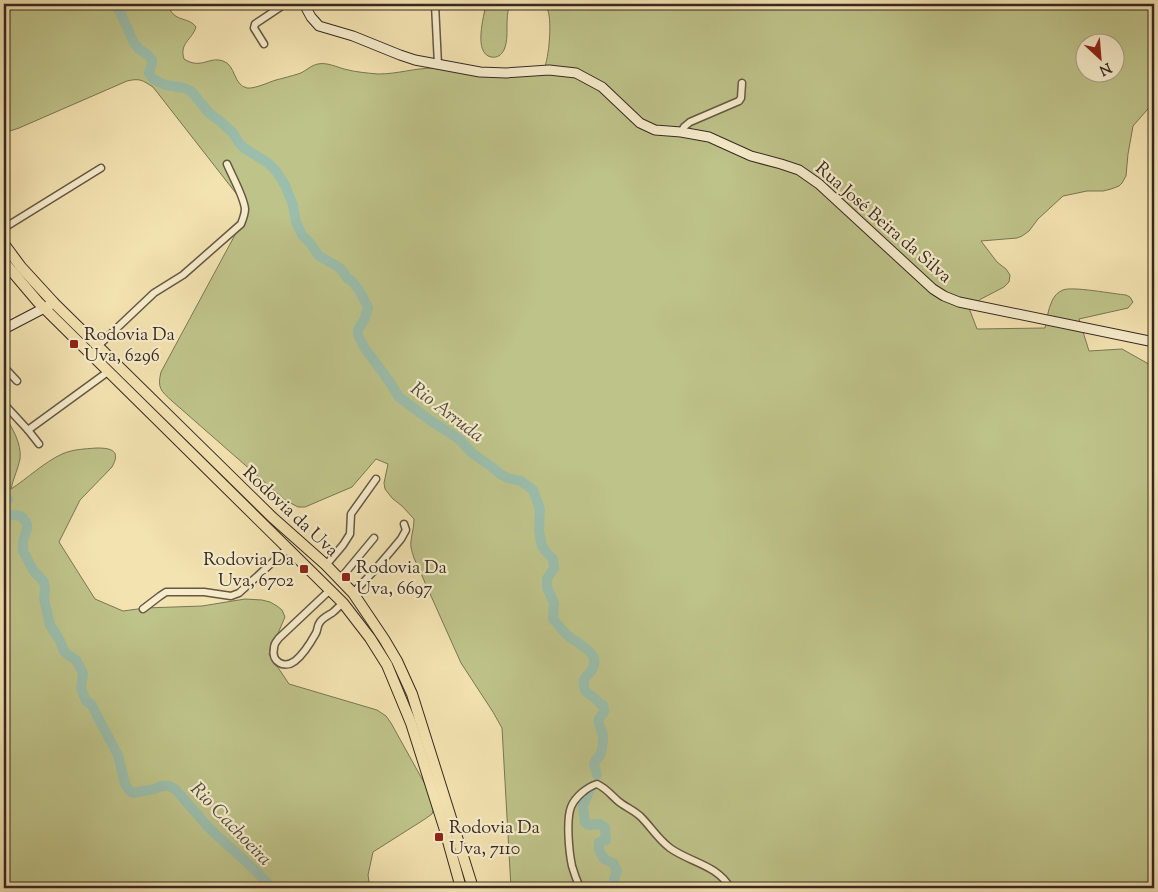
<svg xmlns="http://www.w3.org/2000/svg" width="1158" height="892" viewBox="0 0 1158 892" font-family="'Sorts Mill Goudy',serif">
  <rect width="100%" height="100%" fill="#f3e3b1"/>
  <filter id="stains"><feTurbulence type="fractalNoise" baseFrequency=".004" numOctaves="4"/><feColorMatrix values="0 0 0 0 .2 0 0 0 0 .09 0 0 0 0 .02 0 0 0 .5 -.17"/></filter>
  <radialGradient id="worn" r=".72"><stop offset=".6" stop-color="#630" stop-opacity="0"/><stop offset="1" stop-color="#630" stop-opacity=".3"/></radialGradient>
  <g fill="#bec389" stroke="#7a7655" fill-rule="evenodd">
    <path d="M4 4H171L170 10C177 22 189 17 196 27 192 40 179 43 184 59 201 70 209 56 223 61 236 65 233 85 247 88 255 89 269 82 276 80 284 78 291 76 298 74 305 72 311 65 318 64 326 62 337 67 344 69 355 72 367 73 378 74 398 74 415 68 434 68 444 68 454 70 464 70 491 71 518 69 544 69 549 58 552 22 548 11 547 8 546 6 544 4H1154V102L1133 126 1128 154 1126 176 1122 183 1119 186 1111 189 1103 191H1087L1063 196 1038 219 1029 231 1022 236 1017 238 981 241 997 262 1006 269 1010 275 1009 282 1004 287 981 299 969 308 977 329 1045 328C1047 319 1048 309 1052 301 1054 296 1058 292 1063 290 1072 286 1114 294 1126 295L1130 297 1133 302 1128 308 1079 319 1089 351 1122 349 1154 367V888H511L502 728 493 712 461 663 414 558C412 552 410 546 411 541 412 532 414 528 414 519L402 506 392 498 385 489 384 483 388 464 376 459 352 487 305 507H298L285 500 172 401C161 391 157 388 161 372L243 220 242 201 153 87C142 80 140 78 127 81L19 128 4 133ZM1086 42H1116V72H1086Z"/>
    <path d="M486 4H510C504 19 510 37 504 50 501 55 498 58 491 57 473 53 484 16 486 4Z"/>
    <path d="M4 415C12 427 22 444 20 459 18 469 13 479 11 489 28 478 43 463 62 454 74 449 84 449 97 448 112 448 121 451 112 467L80 500 59 542 95 599 123 611 145 608 202 606 245 599 262 600 270 602 277 606 282 610 285 617 269 654 289 684 377 710 386 716 391 723 426 786 434 808 432 814 425 819 373 852 368 875 370 888H4Z"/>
  </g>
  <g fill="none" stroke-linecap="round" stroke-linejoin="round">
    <g stroke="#9bbeac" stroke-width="10">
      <path d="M114 4 120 12 134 43 139 49 148 55 152 60V63L149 73 153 79 159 82 166 85 184 88 191 91 209 113 221 122 233 133 239 143 244 148 268 163 276 171 285 185 293 205 296 222 302 235 310 243 319 256 340 268 348 279 351 280 359 290 368 307 365 318 358 330V335L364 347 389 381 399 397 431 421 459 439 472 453 492 467 500 474 508 478 521 481 533 490 540 509 539 531 542 546 547 553 553 559 554 568 547 579V587L554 603 553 619C558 624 562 630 566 634 575 643 601 652 593 668 588 680 580 673 585 691L596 699 600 704 603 705C606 715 602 712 599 719 597 724 602 730 603 735 603 740 603 750 600 755 598 758 595 760 594 764L597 775"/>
      <path d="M4 495 8 499 4 508"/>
      <path d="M4 516 14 515 20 516 23 518 27 524V529L23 541V551L33 570 44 582 45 589 44 599 50 625 60 641 64 651 67 654 76 660 82 671 83 674 81 688 86 701 92 705 96 714 118 755 125 784 129 790 132 793 155 789 161 786H169L175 789 210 829 255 870 272 888"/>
      <path d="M590 789 583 806 585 823 589 825 600 824 605 828 606 840 599 842V850L604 859 613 863 617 871 614 879 615 888"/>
    </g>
    <g stroke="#655745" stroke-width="9">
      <g id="street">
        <path d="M435 4 438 65"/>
        <path d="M264 44 254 28 255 24 285 4"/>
        <path d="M681 132 684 127 690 122 739 101 741 98 742 83"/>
        <path d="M4 228 101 168"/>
        <path d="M98 346 154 293 183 275 241 224C243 219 245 214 245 209 244 197 232 176 227 164"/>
        <path d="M4 367 17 381"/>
        <path d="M4 404 28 430 39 444"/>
        <path d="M28 430 109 371"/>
        <path d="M326 565 343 545 350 534 351 514 376 479"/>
        <path d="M340 579 374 538"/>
        <path d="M330 590 279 638C277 641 274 643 274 648 271 662 284 669 295 661 304 654 311 642 316 633 318 629 317 626 320 622 323 618 327 616 332 613 336 610 339 606 343 603"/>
        <path d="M353 593 373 572 391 551 401 539 406 530 404 524"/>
        <path d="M143 609 160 596 166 592H204L231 596 239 593 288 548"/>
        <path d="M580 888C577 881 574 873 572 866 569 852 566 820 571 807 575 797 587 787 597 784 606 788 611 795 618 801 625 807 634 810 641 817 651 827 658 839 670 848 689 862 718 865 730 888"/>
      </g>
    </g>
    <g stroke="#362821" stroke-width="11">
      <g id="secondary">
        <path d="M304 4 311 17 319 26 353 36 400 55 415 60 480 72 506 73 549 70 576 73 602 87 640 123 655 130 681 132 709 137 751 156 781 164 799 170 819 184 933 289 944 296 959 302 1154 342"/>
        <path d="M4 329 50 305"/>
      </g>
    </g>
    <g stroke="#362821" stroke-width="12">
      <g id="primary">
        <path d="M4 244 21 267 54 303 272 517 326 565 353 593 384 639 397 661 412 694 473 888"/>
        <path d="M4 262 38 302 343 603 370 638 387 665 411 723 444 827 461 888"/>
      </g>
    </g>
    <use href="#street" stroke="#f7edcc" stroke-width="6"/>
    <use href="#secondary" stroke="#f7edcc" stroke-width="9"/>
    <use href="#primary" stroke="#f3e3b1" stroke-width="10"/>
  </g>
  <g fill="#8f2418" stroke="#f7edcc" stroke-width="2">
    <rect x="69" y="339" width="10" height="10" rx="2.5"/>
    <rect x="299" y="564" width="10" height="10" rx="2.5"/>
    <rect x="341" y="572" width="10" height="10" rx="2.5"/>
    <rect x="434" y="832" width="10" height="10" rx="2.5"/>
  </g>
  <g text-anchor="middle" stroke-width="4.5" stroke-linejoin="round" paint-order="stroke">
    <g font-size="18" fill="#362821" stroke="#f7edcc">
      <text transform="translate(884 222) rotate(41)" y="6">Rua José Beira da Silva</text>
      <text transform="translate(291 511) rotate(43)" y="6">Rodovia da Uva</text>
    </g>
    <g font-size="18" fill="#362821" stroke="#f7edcc" text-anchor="start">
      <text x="84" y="340">Rodovia Da<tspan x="84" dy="21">Uva, 6296</tspan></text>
      <text x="294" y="565" text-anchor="end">Rodovia Da<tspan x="294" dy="21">Uva, 6702</tspan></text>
      <text x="356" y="573">Rodovia Da<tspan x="356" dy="21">Uva, 6697</tspan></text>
      <text x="449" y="833">Rodovia Da<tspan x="449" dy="21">Uva, 7110</tspan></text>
    </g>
    <g font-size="19" font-style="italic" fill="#4f4e44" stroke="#f7edcc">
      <text transform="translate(448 411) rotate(37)" y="7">Rio Arruda</text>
      <text transform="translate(232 823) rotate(46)" y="7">Rio Cachoeira</text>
    </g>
  </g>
  <rect width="1158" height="892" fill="none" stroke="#f3e3b1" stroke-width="20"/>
  <rect x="5" y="5" width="1148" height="882" fill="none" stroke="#362821" stroke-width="2.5"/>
  <rect x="10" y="10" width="1138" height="872" fill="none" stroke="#362821"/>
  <g transform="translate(1100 58) rotate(154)"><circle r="24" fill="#f7edcc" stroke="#aa9e88"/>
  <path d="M0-4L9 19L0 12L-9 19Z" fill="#8f2418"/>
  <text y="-8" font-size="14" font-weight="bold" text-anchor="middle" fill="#362821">N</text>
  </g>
  <rect width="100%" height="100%" filter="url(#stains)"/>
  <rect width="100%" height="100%" fill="url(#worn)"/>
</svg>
